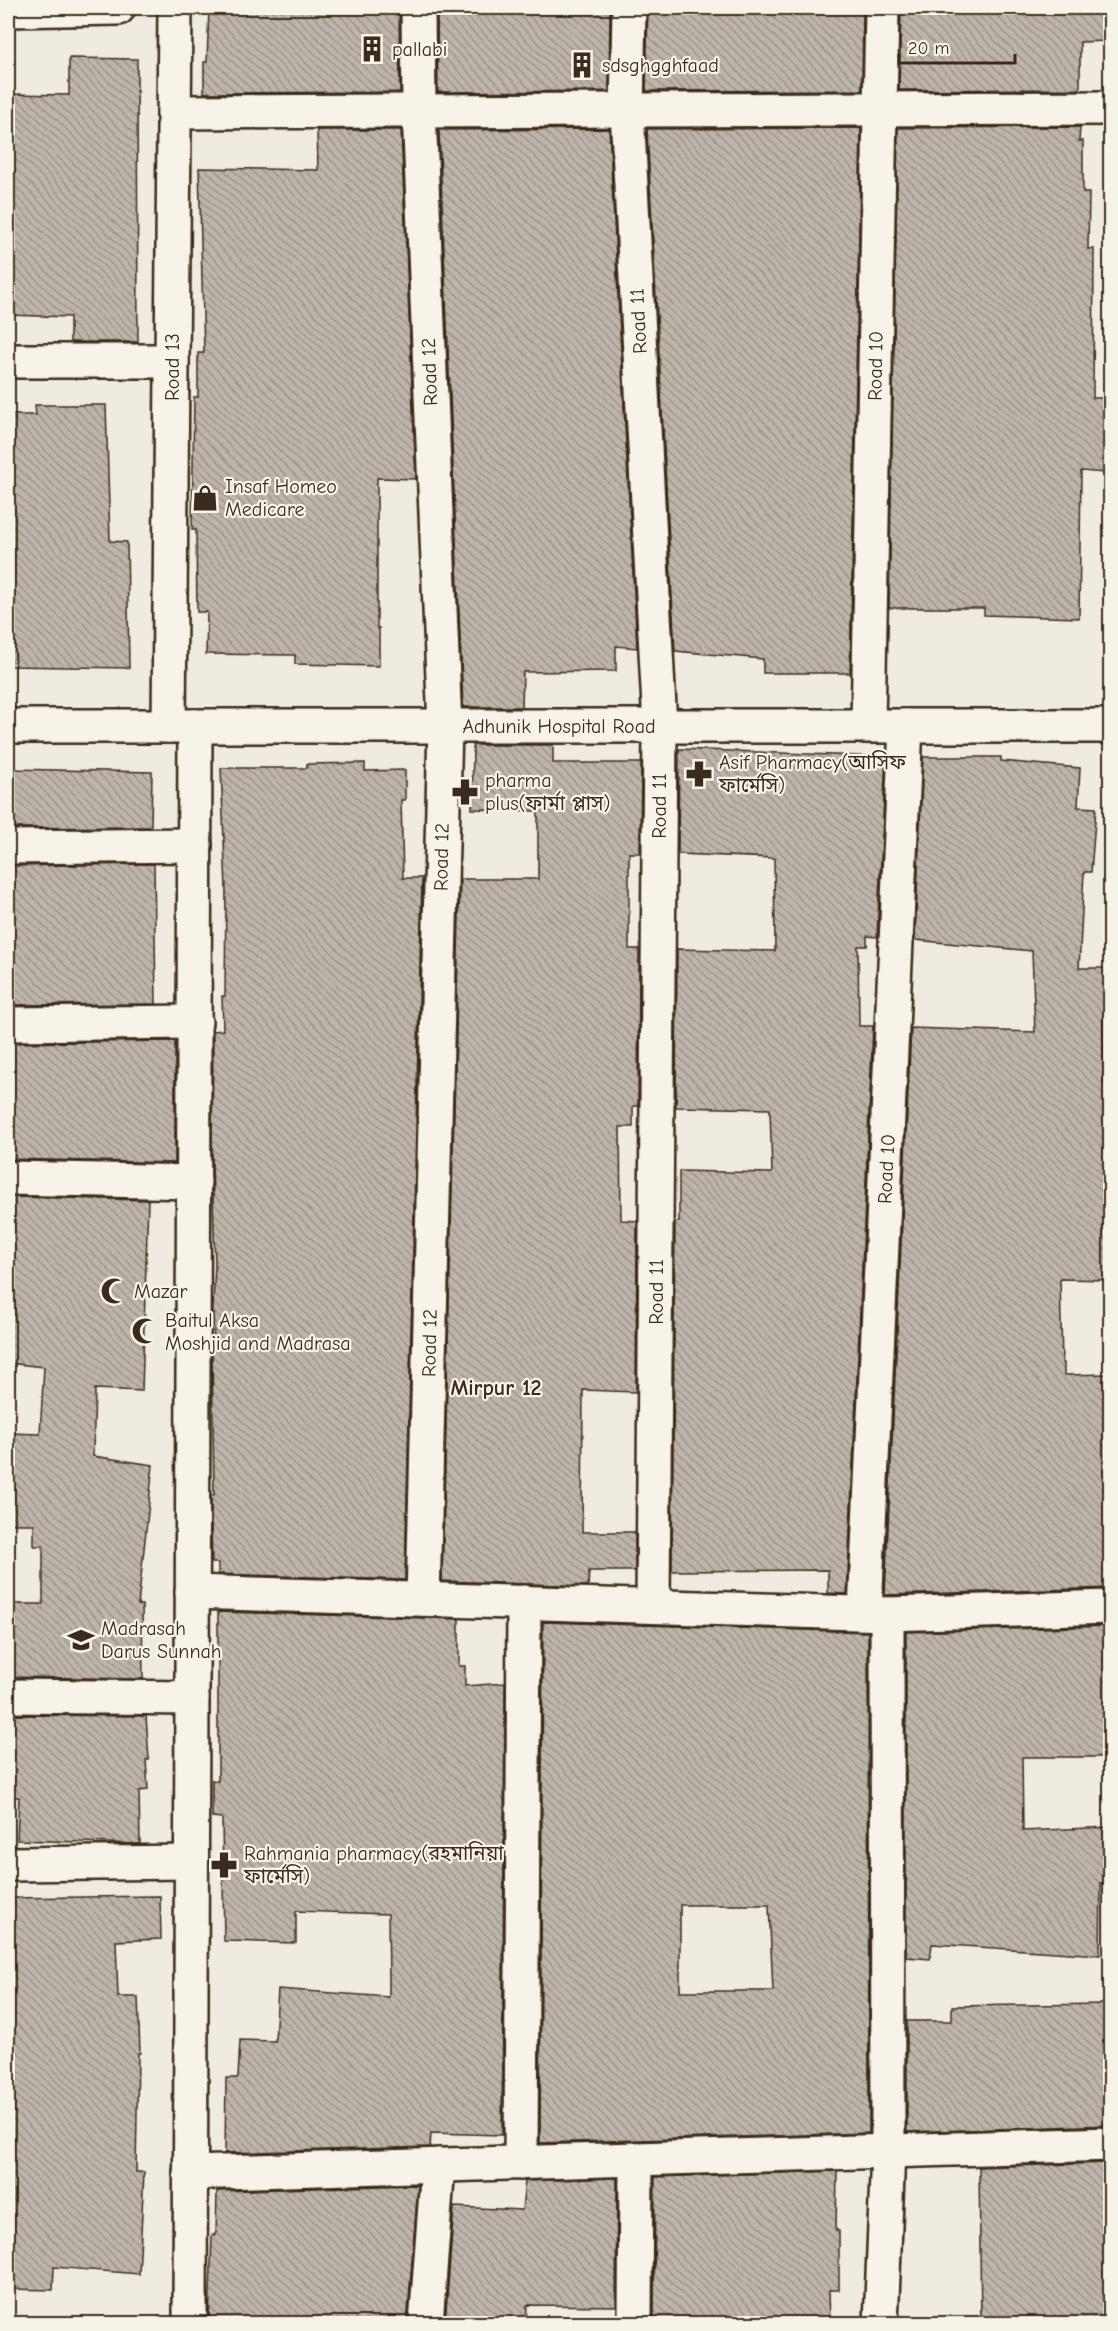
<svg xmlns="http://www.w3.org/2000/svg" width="1118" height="2331" viewBox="0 0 1118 2331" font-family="'Comic Neue','Noto Sans Bengali',sans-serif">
  <defs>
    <pattern id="building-back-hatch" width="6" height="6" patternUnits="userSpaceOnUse" patternTransform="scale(1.5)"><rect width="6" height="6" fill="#bdb5aa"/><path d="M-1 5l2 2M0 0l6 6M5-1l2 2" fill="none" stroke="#9b938a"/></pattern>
  </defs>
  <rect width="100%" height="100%" fill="#efebe0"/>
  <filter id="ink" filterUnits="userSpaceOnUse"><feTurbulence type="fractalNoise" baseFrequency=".0167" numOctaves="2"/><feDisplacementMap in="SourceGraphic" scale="12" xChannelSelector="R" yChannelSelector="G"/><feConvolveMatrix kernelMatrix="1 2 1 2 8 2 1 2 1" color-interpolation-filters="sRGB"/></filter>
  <g filter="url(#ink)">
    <g fill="url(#building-back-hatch)" stroke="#3b2a1e" stroke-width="1.5" fill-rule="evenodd">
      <path d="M209 8H399L400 92 204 93V62H207Z"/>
      <path d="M539 8H610L609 91 438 92 437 9 539 10Z"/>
      <path d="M648 8H863L862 90 646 91Z"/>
      <path d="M901 8H1105V41L1080 42V89L899 90Z"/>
      <path d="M69 58 137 59 138 342H70V317L8 315V94L69 95Z"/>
      <path d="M1080 127 1079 141H1083V193H1089L1088 249H1094L1093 398H1104L1105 473 1081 471 1079 618 984 615V608H889L898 128Z"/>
      <path d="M861 128 850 673H763V659L675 651 647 129Z"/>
      <path d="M609 129 637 648 616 646V671L523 672 522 707H463L439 130Z"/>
      <path d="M317 130H401L416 479 377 478V628H379V666L295 664V655L206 654 207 612H197L196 530H192L194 397H198V353H204L199 168 318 170Z"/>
      <path d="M35 405H106L110 541 127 542 129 668 8 666V415H36Z"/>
      <path d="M473 745H553V763H641L640 853H629V949H639L638 1106H633V1127H620L621 1220 637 1221 636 1392 583 1390 582 1532H635V1571H589L588 1586 442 1581 460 879H538V811L472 809Z"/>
      <path d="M679 749 886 757 877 937 867 936V946H858L859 1026H873L847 1594 828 1593V1570L672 1571 675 1222H679V1171L772 1173 770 1109 676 1107 677 949 775 951 774 858 678 854Z"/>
      <path d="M923 757H1001V761L1080 768 1078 807 1096 808 1091 872H1084L1079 968H1110V1017H1103L1104 1083H1110V1280L1060 1279 1062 1363H1064V1375L1110 1374V1588L885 1595 911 1028 1035 1032 1032 951 915 940Z"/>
      <path d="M365 763V771L405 770V800H401L403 878H422L405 1580 218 1574V1563H212L211 1525V1495H214L212 1351H214L213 1307 215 1264 212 1162 213 1031 223 1030 222 996H225L226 889 221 768H307V764Z"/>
      <path d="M8 769 152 772 151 827 8 828Z"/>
      <path d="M154 864 156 1004 8 1005V866Z"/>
      <path d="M175 1041V1163L8 1159V1043Z"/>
      <path d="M8 1197 148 1200 142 1391 95 1389 93 1456 153 1465 138 1605H142L143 1679 13 1677 11 1604H43V1546H34V1524H8V1433L40 1434 44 1367 8 1363Z"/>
      <path d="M218 1612 459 1619V1666H465V1686L505 1683 502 2135 431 2133 430 2147 225 2153 226 2078H238L240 2040 275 2041 278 1989 389 1997V1979L388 1914 296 1911V1943L224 1941 222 1818 212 1817V1780L218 1781Z"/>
      <path d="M543 1622 868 1632 869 2133 540 2143ZM680 1905H769L773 1991H680Z"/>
      <path d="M1110 1626V1757H1022L1023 1831 1110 1827V1883H1101L1100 1955 932 1944 930 1959 906 1957V1632Z"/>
      <path d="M8 1715 146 1716 149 1760H146L148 1790 139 1791 140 1844 17 1840 19 1797H8Z"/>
      <path d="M160 1896 161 1939 116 1941 118 1997H138L140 2053H138L136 2172H144L139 2274 54 2267 53 2290 8 2289V1898Z"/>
      <path d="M1110 2004V2125L907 2132V2021H952V2006Z"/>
      <path d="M1110 2163V2324H981L979 2167Z"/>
      <path d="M837 2171 836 2230 839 2231V2290H829L830 2324H654L655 2177Z"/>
      <path d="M617 2178 616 2306 527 2305 526 2324H445L454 2207 522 2210 525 2181Z"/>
      <path d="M418 2185 407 2324H209L212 2235H216L217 2191Z"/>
    </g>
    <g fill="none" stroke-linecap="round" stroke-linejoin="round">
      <g stroke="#3b2a1e" stroke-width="38">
        <g id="street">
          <path d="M418 8 419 111 445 726 423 1599"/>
          <path d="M629 8 627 111 660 726 653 1606"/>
          <path d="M8 10 118 8"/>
          <path d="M174 112 1110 108"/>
          <path d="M8 361H172"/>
          <path d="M868 725 882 8"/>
          <path d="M169 726 175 8"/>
          <path d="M8 847 195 845"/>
          <path d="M8 1024 195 1022"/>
          <path d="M8 1178 194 1182"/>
          <path d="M192 1592 887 1614 1110 1607"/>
          <path d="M865 1612 906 726"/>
          <path d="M8 1696 192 1698"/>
          <path d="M8 1864 191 1862"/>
          <path d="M521 2163 524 1602"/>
          <path d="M190 2173 1110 2144"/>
          <path d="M190 2324 195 726"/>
          <path d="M426 2324 438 2165"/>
          <path d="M635 2324 636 2159"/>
          <path d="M881 2324 888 2151 887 1614"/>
        </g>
      </g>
      <g stroke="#3b2a1e" stroke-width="38">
        <path id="secondary" d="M8 726H1110"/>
      </g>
      <use href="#street" stroke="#f7f3e8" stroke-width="33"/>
      <use href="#secondary" stroke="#f7f3e8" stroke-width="33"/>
    </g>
  </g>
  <defs>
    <g id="building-bare" transform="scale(2.07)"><path d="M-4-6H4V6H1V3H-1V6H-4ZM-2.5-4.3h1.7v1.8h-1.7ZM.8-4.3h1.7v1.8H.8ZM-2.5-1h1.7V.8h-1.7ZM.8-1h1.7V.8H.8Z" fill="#3b2a1e" stroke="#f7f3e8" stroke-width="2.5" paint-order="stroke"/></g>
    <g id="shop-bare" transform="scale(2.07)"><path d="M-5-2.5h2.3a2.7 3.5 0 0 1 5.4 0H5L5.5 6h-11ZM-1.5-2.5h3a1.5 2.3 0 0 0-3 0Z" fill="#3b2a1e" stroke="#f7f3e8" stroke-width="2.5" paint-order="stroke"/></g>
    <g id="pharmacy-bare" transform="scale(2.07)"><path d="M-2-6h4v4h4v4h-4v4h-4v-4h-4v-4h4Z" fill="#3b2a1e" stroke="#f7f3e8" stroke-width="2.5" paint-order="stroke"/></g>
    <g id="mosque-bare" transform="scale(2.07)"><path d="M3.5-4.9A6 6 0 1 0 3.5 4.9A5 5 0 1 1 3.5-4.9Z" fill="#3b2a1e" stroke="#f7f3e8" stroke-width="2.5" paint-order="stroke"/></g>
    <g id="school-bare" transform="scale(2.07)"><path d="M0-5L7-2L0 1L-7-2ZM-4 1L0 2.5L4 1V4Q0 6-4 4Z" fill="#3b2a1e" stroke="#f7f3e8" stroke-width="2.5" paint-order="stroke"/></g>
  </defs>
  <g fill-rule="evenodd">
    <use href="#building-bare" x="372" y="49"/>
    <use href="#building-bare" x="582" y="65"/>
    <use href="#shop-bare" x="205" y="498"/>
    <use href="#pharmacy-bare" x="699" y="774"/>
    <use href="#pharmacy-bare" x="465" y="792"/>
    <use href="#mosque-bare" x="114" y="1291"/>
    <use href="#mosque-bare" x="145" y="1331"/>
    <use href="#school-bare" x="81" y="1640"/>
    <use href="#pharmacy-bare" x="224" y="1865"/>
  </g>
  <g text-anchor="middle" stroke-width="4.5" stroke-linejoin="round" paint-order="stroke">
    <g font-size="20" fill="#3b2a1e" stroke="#f7f3e8" text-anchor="start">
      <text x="392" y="56">pallabi</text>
      <text x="602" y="72">sdsghgghfaad</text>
      <text x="225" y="493">Insaf Homeo<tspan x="225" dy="23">Medicare</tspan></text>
      <text x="719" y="769">Asif Pharmacy(আসিফ<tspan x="719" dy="23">ফার্মেসি)</tspan></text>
      <text x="485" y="787">pharma<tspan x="485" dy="23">plus(ফার্মা প্লাস)</tspan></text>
      <text x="134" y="1298">Mazar</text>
      <text x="165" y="1327">Baitul Aksa<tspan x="165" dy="23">Moshjid and Madrasa</tspan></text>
      <text x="101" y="1635">Madrasah<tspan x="101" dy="23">Darus Sunnah</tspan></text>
      <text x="244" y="1860">Rahmania pharmacy(রহমানিয়া<tspan x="244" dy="23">ফার্মেসি)</tspan></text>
    </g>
    <g font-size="20" fill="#3b2a1e" stroke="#f7f3e8">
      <text transform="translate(638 321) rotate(-93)" y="7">Road 11</text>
      <text transform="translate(875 366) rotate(-89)" y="7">Road 10</text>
      <text transform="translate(172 367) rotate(-90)" y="7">Road 13</text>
      <text transform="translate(429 372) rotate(-92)" y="7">Road 12</text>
      <text x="559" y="733">Adhunik Hospital Road</text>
      <text transform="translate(659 806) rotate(-90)" y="7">Road 11</text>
      <text transform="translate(441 857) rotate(-89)" y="7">Road 12</text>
      <text transform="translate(886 1169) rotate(-87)" y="7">Road 10</text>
      <text transform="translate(656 1292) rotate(-90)" y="7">Road 11</text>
      <text transform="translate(429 1343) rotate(-89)" y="7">Road 12</text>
    </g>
    <g font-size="22" font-weight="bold" fill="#3b2a1e" stroke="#f7f3e8">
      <text x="496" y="1395">Mirpur 12</text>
    </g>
  </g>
  <rect width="1118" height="2331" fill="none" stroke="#f7f3e8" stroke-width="30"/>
  <rect x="15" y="15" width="1088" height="2301" fill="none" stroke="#3b2a1e" stroke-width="2" filter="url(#ink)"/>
  <path d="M899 54v9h116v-9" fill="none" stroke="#3b2a1e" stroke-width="3"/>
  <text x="908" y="54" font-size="18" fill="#3b2a1e" stroke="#f7f3e8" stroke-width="4.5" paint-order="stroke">20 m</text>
</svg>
